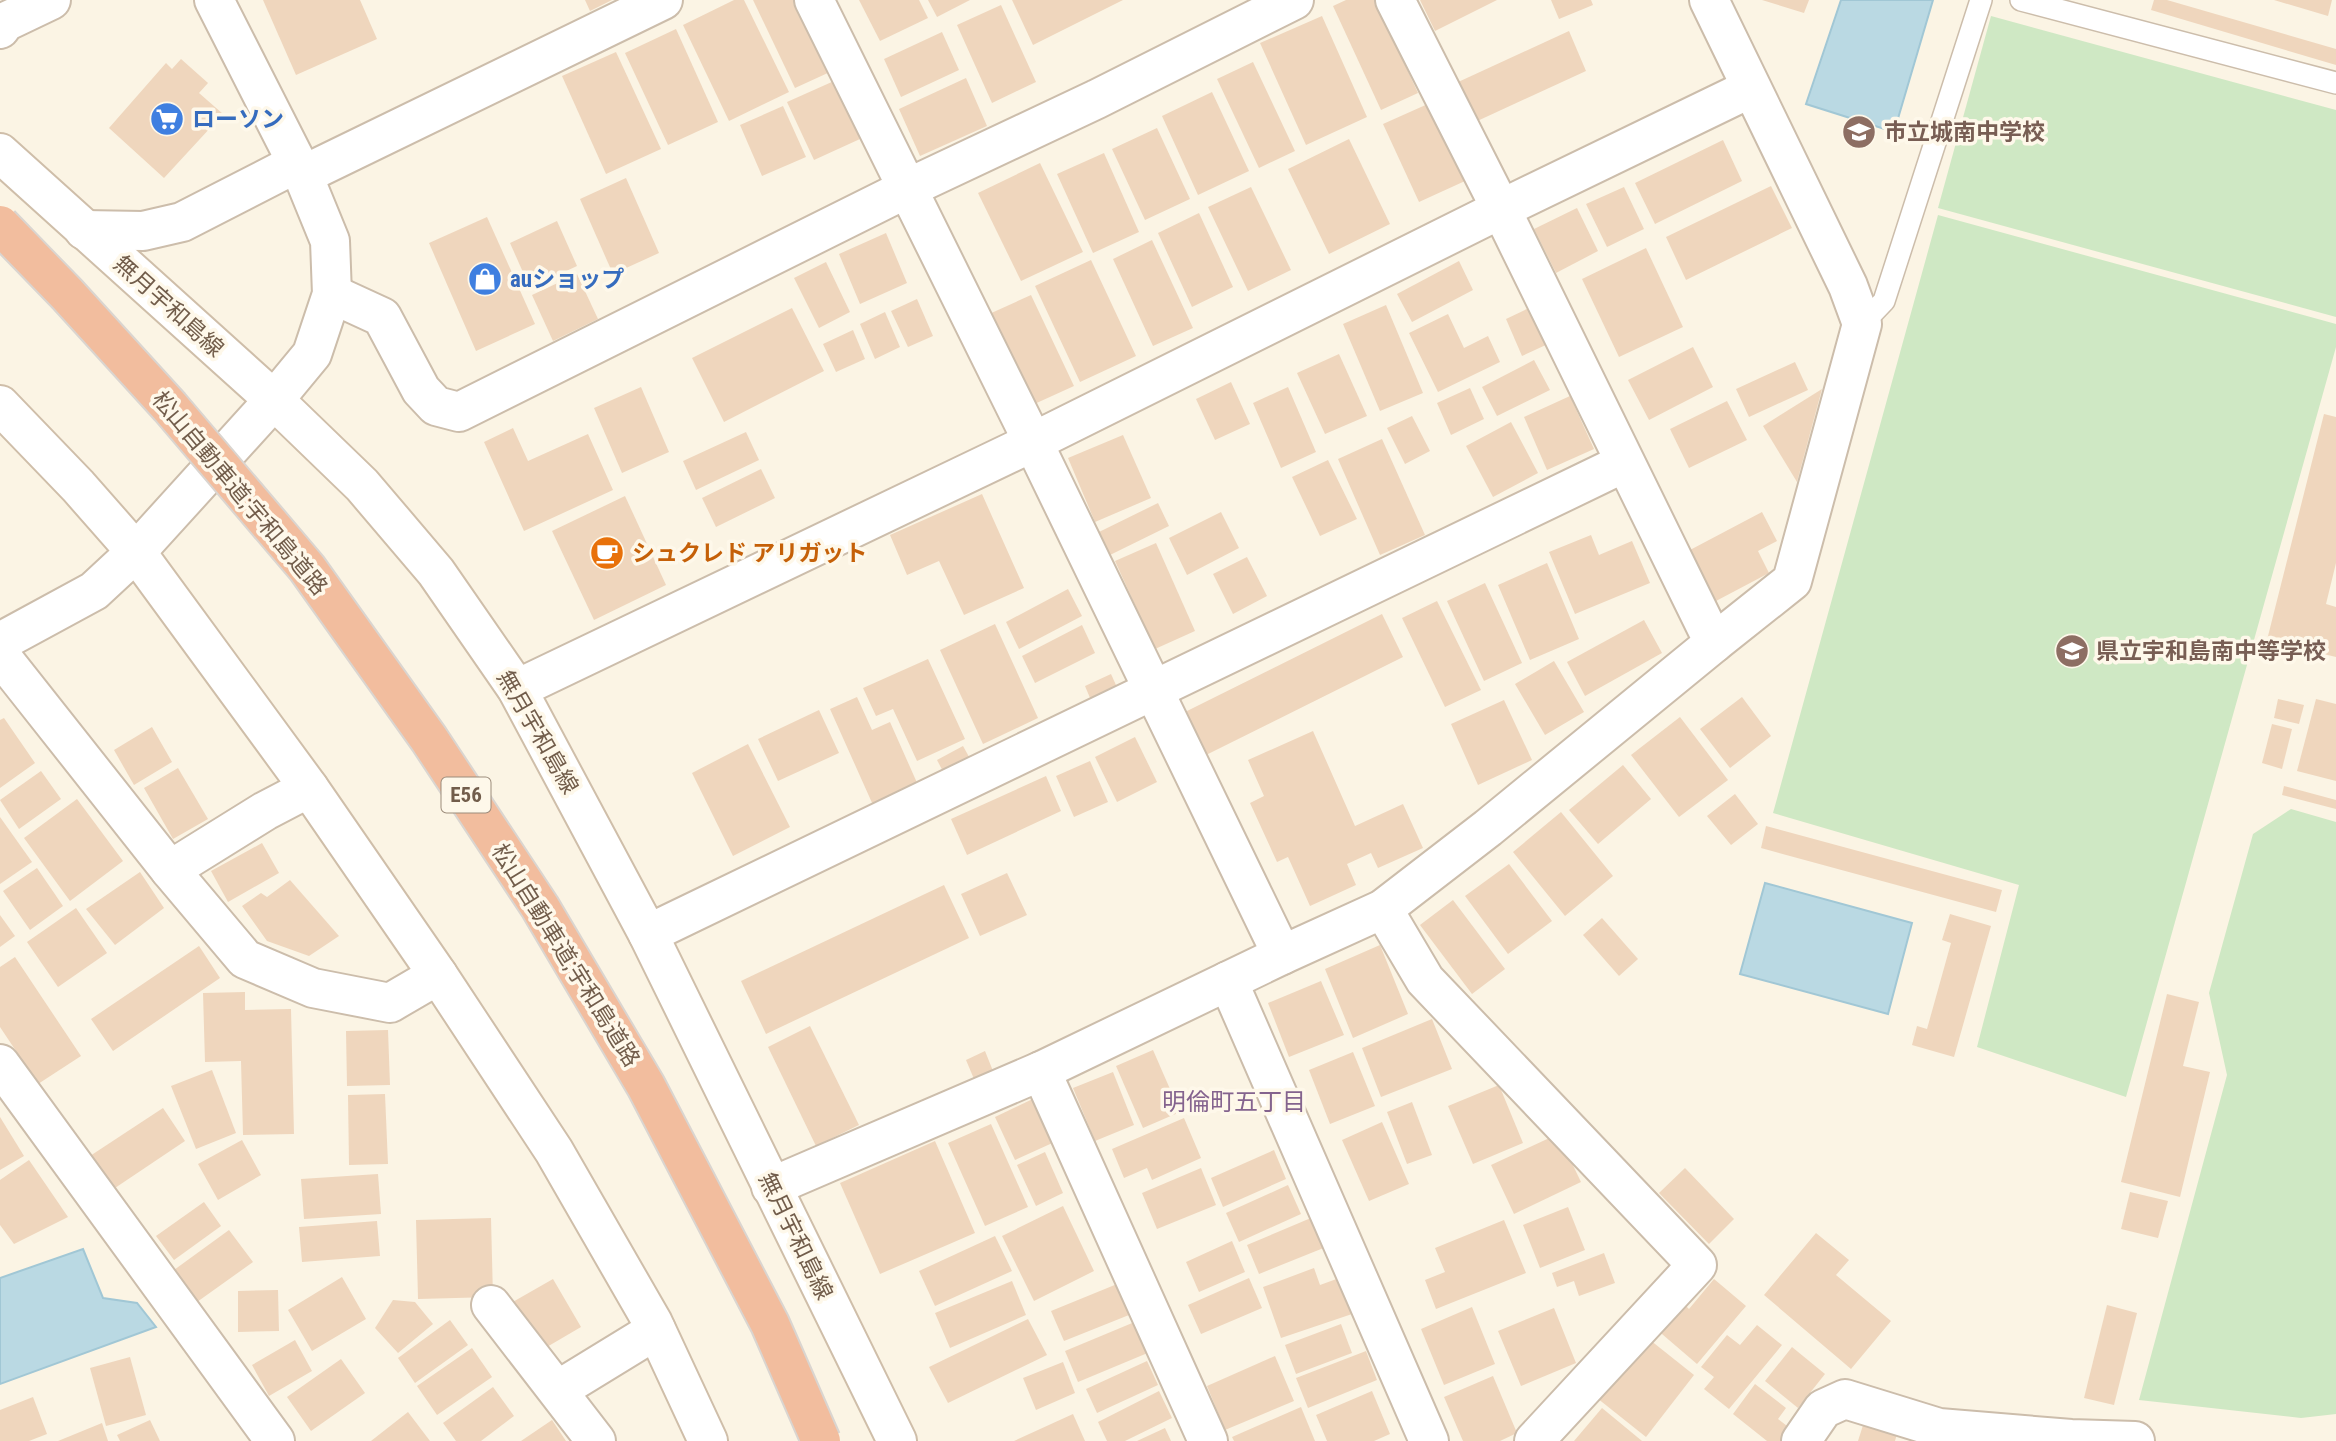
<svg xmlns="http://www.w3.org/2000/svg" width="2336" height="1441" viewBox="0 0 2336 1441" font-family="'Roboto Condensed','Noto Sans JP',sans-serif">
  <rect width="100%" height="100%" fill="#fbf4e4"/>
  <g fill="#cfe8c4">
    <path d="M1991 16 2336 110V317L1938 208Z"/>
    <path d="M1938 215 2336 324V347L2126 1097 1977 1047 2019 885 1773 813Z"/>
    <path d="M2291 809 2336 822V1414L2301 1418 2139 1400 2227 1075 2209 993 2253 834Z"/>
  </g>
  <g fill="#bad9e3" stroke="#a1c7d5" stroke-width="2">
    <path d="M1841 0H1933L1894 132 1806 104Z"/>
    <path d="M1765 883 1912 923 1888 1014 1740 974Z"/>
    <path d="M83 1249 103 1298 137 1303 156 1327 0 1384V1278Z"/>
  </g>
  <g fill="#efd6bd">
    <path d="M263 0H360L377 39 296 75Z"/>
    <path d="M585 0H612L590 11Z"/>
    <path d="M734 0H744L789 92 729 121 683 25Z"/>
    <path d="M753 0H796L830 72 795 88Z"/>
    <path d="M859 0H919L928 18 880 41Z"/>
    <path d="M928 0H970L937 17Z"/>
    <path d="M1012 0H1123L1033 45Z"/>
    <path d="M1346 0H1375L1418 93 1381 110 1333 6Z"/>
    <path d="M1420 0H1497L1435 31Z"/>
    <path d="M1551 0H1591L1593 5 1559 19Z"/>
    <path d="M1762 0H1809L1804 13Z"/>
    <path d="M2154 0H2167L2336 49V65L2151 10Z"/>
    <path d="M2274 0H2332L2328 16Z"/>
    <path d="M1001 5 1036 82 992 103 957 25Z"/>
    <path d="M1322 16 1367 117 1306 145 1260 43Z"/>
    <path d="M676 29 718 122 668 145 625 53Z"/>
    <path d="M1569 31 1586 71 1473 123 1456 83Z"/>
    <path d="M942 32 959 70 901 97 884 59Z"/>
    <path d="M616 52 661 149 606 174 562 76Z"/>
    <path d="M181 59 208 83 199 93 223 114 164 178 109 128 166 63 172 69Z"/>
    <path d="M1253 62 1295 151 1259 168 1217 79Z"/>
    <path d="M966 78 987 126 920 156 899 109Z"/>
    <path d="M834 81 860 139 814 160 787 102Z"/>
    <path d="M1212 92 1249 171 1198 195 1162 116Z"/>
    <path d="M1430 103 1465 181 1419 202 1383 124Z"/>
    <path d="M783 106 806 157 762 176 740 125Z"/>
    <path d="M1157 128 1190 199 1145 220 1112 149Z"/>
    <path d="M1349 139 1390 224 1329 254 1288 169Z"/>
    <path d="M1723 140 1742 181 1655 224 1635 183Z"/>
    <path d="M1104 153 1139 232 1093 253 1057 174Z"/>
    <path d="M1040 163 1083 252 1021 281 978 193Z"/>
    <path d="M626 178 659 253 613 274 580 199Z"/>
    <path d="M1771 186 1792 228 1686 280 1666 237Z"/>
    <path d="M1251 187 1291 270 1248 291 1208 207Z"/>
    <path d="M1624 187 1644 229 1607 247 1586 204Z"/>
    <path d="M1577 208 1598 251 1556 273 1534 229Z"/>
    <path d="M1199 213 1233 287 1192 307 1158 233Z"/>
    <path d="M487 217 535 324 476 351 429 243Z"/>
    <path d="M557 221 577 266 530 288 510 243Z"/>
    <path d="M886 233 907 283 860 304 839 254Z"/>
    <path d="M1152 240 1193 328 1153 346 1113 259Z"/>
    <path d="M1646 248 1683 327 1619 357 1582 279Z"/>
    <path d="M1091 260 1136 356 1080 382 1035 286Z"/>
    <path d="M1459 261 1473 290 1412 322 1397 294Z"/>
    <path d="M826 262 850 312 819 328 794 278Z"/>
    <path d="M577 274 598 319 553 341 532 295Z"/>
    <path d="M1031 295 1074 386 1030 406 987 315Z"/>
    <path d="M917 299 933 336 908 347 891 311Z"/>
    <path d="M1386 305 1423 393 1380 411 1343 324Z"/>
    <path d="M1531 307 1548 344 1522 356 1506 319Z"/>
    <path d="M792 308 824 371 724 422 692 358Z"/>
    <path d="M885 312 900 347 875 359 860 324Z"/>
    <path d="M1448 314 1464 348 1488 336 1500 362 1438 392 1409 333Z"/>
    <path d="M853 330 865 359 836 372 823 344Z"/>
    <path d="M1693 347 1713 387 1649 420 1628 380Z"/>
    <path d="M1339 354 1367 416 1325 434 1297 373Z"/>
    <path d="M1534 360 1550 390 1497 416 1482 387Z"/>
    <path d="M1795 362 1808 390 1749 417 1736 389Z"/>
    <path d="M1231 382 1250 424 1215 440 1196 399Z"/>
    <path d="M641 387 669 452 622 473 594 408Z"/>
    <path d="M1288 387 1316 452 1281 468 1253 403Z"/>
    <path d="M1470 388 1484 419 1451 435 1437 403Z"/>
    <path d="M1822 389 1797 482 1763 426Z"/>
    <path d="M1570 396 1594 449 1547 470 1524 417Z"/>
    <path d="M1727 401 1747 440 1689 468 1670 429Z"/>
    <path d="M2324 414 2336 417V563L2326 604 2336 607V657L2267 640Z"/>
    <path d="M1412 416 1430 451 1405 464 1387 428Z"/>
    <path d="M1511 422 1538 473 1493 497 1466 446Z"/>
    <path d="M513 428 528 461 588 434 613 490 524 531 484 442Z"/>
    <path d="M746 432 759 460 696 490 683 461Z"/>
    <path d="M1123 435 1151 498 1095 522 1068 458Z"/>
    <path d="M1382 439 1425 535 1380 555 1338 459Z"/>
    <path d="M1328 460 1357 519 1320 536 1292 477Z"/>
    <path d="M761 469 775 498 716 527 702 498Z"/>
    <path d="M982 494 1024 588 964 615 939 561 907 575 890 535Z"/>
    <path d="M625 496 666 585 594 620 552 531Z"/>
    <path d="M1158 503 1169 526 1110 555 1099 532Z"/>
    <path d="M1221 512 1239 548 1187 575 1169 538Z"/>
    <path d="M1762 512 1777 541 1758 551 1769 573 1716 601 1690 550Z"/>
    <path d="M1591 535 1599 555 1632 541 1650 583 1575 614 1549 552Z"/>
    <path d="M1156 543 1195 631 1155 649 1115 561Z"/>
    <path d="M1247 557 1267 596 1233 614 1213 574Z"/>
    <path d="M1547 563 1579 639 1530 660 1498 585Z"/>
    <path d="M1485 583 1522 663 1484 681 1447 601Z"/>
    <path d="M1068 589 1082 616 1019 649 1006 622Z"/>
    <path d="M1437 601 1481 690 1445 707 1402 618Z"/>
    <path d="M1382 614 1403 657 1204 756 1183 713Z"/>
    <path d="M1644 620 1662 653 1585 696 1567 662Z"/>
    <path d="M995 624 1038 718 983 744 940 650Z"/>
    <path d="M1082 625 1095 653 1035 683 1022 656Z"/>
    <path d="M928 659 965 739 917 761 893 709 876 716 863 688Z"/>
    <path d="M1554 661 1584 712 1545 735 1515 684Z"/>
    <path d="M1111 674 1120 694 1093 705 1085 686Z"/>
    <path d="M857 697 872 730 890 722 918 785 873 805 830 709Z"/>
    <path d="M1742 697 1771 736 1730 768 1700 729Z"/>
    <path d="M2278 699 2304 705 2299 724 2274 718Z"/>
    <path d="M2316 699 2336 704V781L2297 771Z"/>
    <path d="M1504 700 1532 760 1478 785 1451 724Z"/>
    <path d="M819 710 839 753 778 781 758 739Z"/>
    <path d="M1680 717 1728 780 1679 817 1631 755Z"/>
    <path d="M4 718 35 763 0 788V720Z"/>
    <path d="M2272 724 2292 729 2282 769 2262 763Z"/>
    <path d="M152 727 172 762 134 785 114 750Z"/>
    <path d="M1313 731 1355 826 1403 804 1423 848 1378 868 1371 853 1347 864 1356 885 1310 906 1288 857 1277 862 1250 803 1264 796 1248 760Z"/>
    <path d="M1135 737 1157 782 1117 802 1095 757Z"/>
    <path d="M748 744 790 827 733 856 692 773Z"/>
    <path d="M963 746 973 764 947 779 937 760Z"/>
    <path d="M1090 761 1108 802 1074 817 1056 776Z"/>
    <path d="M1623 765 1651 799 1598 844 1569 810Z"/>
    <path d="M178 768 208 819 173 839 144 788Z"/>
    <path d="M41 771 61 799 19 829 0 800Z"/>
    <path d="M1046 776 1061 811 967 855 951 819Z"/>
    <path d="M2284 786 2336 800V809L2282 795Z"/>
    <path d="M1735 794 1758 824 1731 845 1707 816Z"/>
    <path d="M77 799 123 861 70 901 24 838Z"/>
    <path d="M1561 812 1613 876 1565 916 1513 852Z"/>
    <path d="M0 817 32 862 0 884Z"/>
    <path d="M1766 826 2002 890 1996 912 1761 848Z"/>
    <path d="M262 843 279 873 228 902 211 871Z"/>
    <path d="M1509 864 1552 921 1508 954 1465 896Z"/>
    <path d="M37 868 63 906 30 930 3 891Z"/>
    <path d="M140 872 164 908 115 945 86 909Z"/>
    <path d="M1007 873 1027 915 980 936 961 894Z"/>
    <path d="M290 880 339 936 309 956 267 941 242 906 261 893 267 897Z"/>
    <path d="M944 885 969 938 766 1034 741 981Z"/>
    <path d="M1453 900 1505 969 1472 994 1420 925Z"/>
    <path d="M76 908 107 953 58 987 27 942Z"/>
    <path d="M1950 914 1991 926 1954 1057 1912 1045 1917 1026 1927 1029 1951 943 1942 940Z"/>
    <path d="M0 915 15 936 0 947Z"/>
    <path d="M1602 918 1638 959 1619 976 1583 935Z"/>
    <path d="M1380 945 1408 1014 1353 1038 1325 969Z"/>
    <path d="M199 946 220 978 113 1051 91 1019Z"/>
    <path d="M15 957 81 1056 38 1084 0 1027V967Z"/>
    <path d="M1321 981 1344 1035 1289 1057 1268 1003Z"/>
    <path d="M245 992V1010L291 1009 294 1134 243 1135 241 1061 205 1062 203 993Z"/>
    <path d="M2167 994 2199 1002 2183 1066 2210 1072 2180 1197 2121 1182Z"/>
    <path d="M1432 1019 1452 1069 1381 1097 1362 1048Z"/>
    <path d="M810 1026 859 1125 816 1146 768 1047Z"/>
    <path d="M388 1030 390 1085 347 1086 346 1031Z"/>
    <path d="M1153 1050 1180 1112 1143 1128 1116 1066Z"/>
    <path d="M985 1051 993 1071 974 1079 966 1060Z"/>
    <path d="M1353 1052 1375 1106 1330 1124 1309 1070Z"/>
    <path d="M212 1070 236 1133 196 1149 171 1086Z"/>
    <path d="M1113 1072 1134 1125 1095 1141 1073 1088Z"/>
    <path d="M1499 1085 1523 1143 1473 1164 1448 1106Z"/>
    <path d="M385 1094 388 1164 349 1165 348 1095Z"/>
    <path d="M1039 1096 1059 1140 1015 1160 995 1117Z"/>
    <path d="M1412 1102 1432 1155 1407 1164 1387 1112Z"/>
    <path d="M163 1108 185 1141 112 1190 90 1156Z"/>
    <path d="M0 1117 24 1156 0 1170Z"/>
    <path d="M1184 1118 1201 1158 1152 1180 1147 1168 1124 1178 1112 1149Z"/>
    <path d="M1382 1122 1409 1184 1369 1201 1342 1140Z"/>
    <path d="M991 1124 1028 1207 985 1226 948 1143Z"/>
    <path d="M1558 1134 1581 1182 1514 1214 1491 1165Z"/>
    <path d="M242 1140 261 1175 218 1200 198 1164Z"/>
    <path d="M935 1141 975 1233 880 1274 840 1183Z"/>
    <path d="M1274 1150 1286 1179 1223 1207 1211 1178Z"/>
    <path d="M1045 1152 1063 1193 1036 1206 1017 1165Z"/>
    <path d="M29 1160 68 1217 14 1244 0 1225V1180Z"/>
    <path d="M1201 1168 1216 1205 1157 1229 1142 1193Z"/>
    <path d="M1685 1168 1734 1219 1709 1244 1659 1193Z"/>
    <path d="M378 1174 381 1214 304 1219 301 1179Z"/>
    <path d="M1288 1185 1301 1214 1239 1242 1226 1213Z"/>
    <path d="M2130 1192 2168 1201 2158 1238 2121 1229Z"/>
    <path d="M204 1202 221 1226 174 1260 156 1236Z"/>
    <path d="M1063 1206 1094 1271 1034 1301 1002 1236Z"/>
    <path d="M1568 1207 1585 1250 1540 1268 1523 1225Z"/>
    <path d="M1318 1215 1331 1245 1259 1274 1247 1245Z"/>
    <path d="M491 1218 493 1297 418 1299 416 1220Z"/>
    <path d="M1504 1220 1526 1273 1436 1309 1425 1280 1445 1272 1435 1248Z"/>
    <path d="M377 1221 380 1256 302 1262 299 1227Z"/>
    <path d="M229 1230 253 1262 197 1302 174 1270Z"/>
    <path d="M1816 1233 1849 1260 1836 1275 1891 1321 1851 1369 1764 1295Z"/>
    <path d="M995 1236 1012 1271 935 1306 919 1271Z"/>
    <path d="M1232 1241 1245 1272 1199 1292 1186 1262Z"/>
    <path d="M1604 1253 1615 1283 1579 1296 1574 1281 1557 1287 1552 1273Z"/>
    <path d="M1314 1268 1320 1285 1342 1277 1355 1313 1281 1338 1263 1287Z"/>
    <path d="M342 1277 366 1319 312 1351 288 1310Z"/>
    <path d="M1249 1278 1262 1308 1201 1334 1188 1305Z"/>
    <path d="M553 1279 581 1327 540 1351 511 1303Z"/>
    <path d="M1714 1279 1746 1306 1697 1364 1655 1328 1680 1300 1689 1309Z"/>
    <path d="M1012 1281 1026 1315 950 1348 935 1313Z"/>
    <path d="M1122 1282 1134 1313 1064 1341 1051 1311Z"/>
    <path d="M278 1290 279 1331 238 1332V1291Z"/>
    <path d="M393 1300 415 1302 433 1324 398 1353 375 1328Z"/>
    <path d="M2107 1305 2137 1313 2114 1405 2084 1398Z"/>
    <path d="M1472 1307 1495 1364 1444 1385 1421 1329Z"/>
    <path d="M1554 1308 1576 1363 1521 1386 1498 1331Z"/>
    <path d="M1028 1319 1047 1355 948 1403 929 1367Z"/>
    <path d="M450 1320 468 1345 415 1383 398 1358Z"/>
    <path d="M1137 1321 1150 1352 1078 1382 1065 1351Z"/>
    <path d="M1341 1324 1352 1353 1296 1374 1285 1345Z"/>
    <path d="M1757 1325 1782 1345 1729 1409 1704 1389 1714 1377 1701 1367 1727 1335 1740 1345Z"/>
    <path d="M1645 1336 1694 1375 1646 1437 1597 1398Z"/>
    <path d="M295 1340 312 1371 269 1396 252 1365Z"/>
    <path d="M1792 1347 1825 1374 1798 1408 1765 1381Z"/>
    <path d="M472 1348 492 1377 437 1415 417 1386Z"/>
    <path d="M1366 1351 1377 1380 1308 1408 1296 1378Z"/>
    <path d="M1275 1356 1294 1401 1225 1430 1207 1386Z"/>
    <path d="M130 1357 146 1415 106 1426 90 1368Z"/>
    <path d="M341 1359 365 1393 311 1431 287 1397Z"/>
    <path d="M1147 1361 1158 1385 1097 1413 1086 1389Z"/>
    <path d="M1063 1362 1075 1393 1036 1410 1023 1378Z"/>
    <path d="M1493 1376 1517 1433 1500 1441H1463L1444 1397Z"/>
    <path d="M1755 1384 1786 1408 1778 1419 1791 1429 1782 1441H1767L1733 1414Z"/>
    <path d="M493 1387 514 1416 481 1441H456L443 1423Z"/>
    <path d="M1159 1391 1172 1418 1125 1441H1107L1098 1422Z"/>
    <path d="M1372 1391 1390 1434 1374 1441H1327L1316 1415Z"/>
    <path d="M33 1397 47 1434 29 1441H0V1410Z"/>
    <path d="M1301 1407 1315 1441H1234L1232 1437Z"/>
    <path d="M1602 1408 1642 1441H1574Z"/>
    <path d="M408 1412 430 1441H371Z"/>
    <path d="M1073 1414 1085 1441H1014Z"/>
    <path d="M1865 1419 1898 1430 1895 1441H1858Z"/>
    <path d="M150 1420 160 1441H120L117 1435Z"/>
    <path d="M552 1420 566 1441H521Z"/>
    <path d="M102 1423 108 1441H58Z"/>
    <path d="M1165 1428 1171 1441H1137Z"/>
  </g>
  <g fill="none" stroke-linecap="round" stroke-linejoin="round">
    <g stroke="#ccbdab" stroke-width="24">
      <g id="service">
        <path d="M2021 0 2336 83"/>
        <path d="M1862 324 1884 301 1981 0"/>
      </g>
    </g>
    <g stroke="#ccbdab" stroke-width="42">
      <g id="minor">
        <path d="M814 0 1033 442 1282 955"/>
        <path d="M1709 0 1848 286 1862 324 1792 581 1714 643"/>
        <path d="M0 29 5 22 51 0"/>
        <path d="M303 175 663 0"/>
        <path d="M84 230 143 231 182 222 297 163"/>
        <path d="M332 294 382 317 421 390 436 406 459 412 906 189 1097 99 1294 0"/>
        <path d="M0 642 94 591 136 552"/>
        <path d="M0 655 170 870 245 959 313 988 390 1003 438 975"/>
        <path d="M517 689 1033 442 1501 209 1751 88"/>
        <path d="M170 870 265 811 309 788"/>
        <path d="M1383 909 1425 980 1697 1265 1534 1441"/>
        <path d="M648 934 1624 463"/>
        <path d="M1228 981 1429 1441"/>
        <path d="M0 1064 275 1441"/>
        <path d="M1041 1071 1208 1441"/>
        <path d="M771 1187 1041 1071 1282 955 1383 909 1488 828 1714 643 1501 209 1395 0"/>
        <path d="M491 1305 596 1441"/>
        <path d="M558 1390 656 1330"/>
        <path d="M1801 1441 1823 1409 1845 1399 1939 1428 2071 1439 2135 1441"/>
      </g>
    </g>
    <g stroke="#ccbdab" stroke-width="42">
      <path id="tertiary" d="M136 552 274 400 312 354 332 294 330 241 303 175 214 0"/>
    </g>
    <g stroke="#cfbea9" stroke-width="42">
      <g id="secondary">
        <path d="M0 153 274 400 362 485 436 572 517 689 648 934 897 1441"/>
        <path d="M0 405 78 486 136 552 309 788 438 975 554 1151 653 1323 708 1441"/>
      </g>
    </g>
    <use href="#service" stroke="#fff" stroke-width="21"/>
    <use href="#minor" stroke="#fff" stroke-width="38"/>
    <use href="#tertiary" stroke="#fff" stroke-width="38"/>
    <use href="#secondary" stroke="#fff" stroke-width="38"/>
    <g stroke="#dad5d0" stroke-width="42" stroke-linecap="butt">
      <path id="motorway-bridge" d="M0 225 67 294 170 407 307 568 429 739 540 907 646 1086 770 1324 821 1441"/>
    </g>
    <use href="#motorway-bridge" stroke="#f2bd9e" stroke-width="38"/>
  </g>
  <defs>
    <g id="supermarket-disc" transform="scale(1.75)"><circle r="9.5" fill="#3f7fe0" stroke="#fef8ea"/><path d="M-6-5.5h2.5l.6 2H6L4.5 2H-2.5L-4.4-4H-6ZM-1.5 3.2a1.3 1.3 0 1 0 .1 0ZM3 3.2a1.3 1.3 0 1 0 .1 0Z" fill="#fff"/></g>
    <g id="school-disc" transform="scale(1.75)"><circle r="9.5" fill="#8d6e63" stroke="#fef8ea"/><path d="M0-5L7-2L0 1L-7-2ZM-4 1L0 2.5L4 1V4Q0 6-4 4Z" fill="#fff"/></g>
    <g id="shop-disc" transform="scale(1.75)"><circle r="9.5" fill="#3f7fe0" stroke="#fef8ea"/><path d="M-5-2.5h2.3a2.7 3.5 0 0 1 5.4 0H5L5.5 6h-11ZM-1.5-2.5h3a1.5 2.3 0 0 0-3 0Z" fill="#fff"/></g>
    <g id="cafe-disc" transform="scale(1.75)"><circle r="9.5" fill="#e8710a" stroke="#fef8ea"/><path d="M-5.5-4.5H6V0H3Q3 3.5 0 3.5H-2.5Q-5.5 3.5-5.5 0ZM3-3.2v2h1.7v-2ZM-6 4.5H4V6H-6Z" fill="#fff"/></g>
  </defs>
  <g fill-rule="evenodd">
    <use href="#supermarket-disc" x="167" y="119"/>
    <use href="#school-disc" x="1859" y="132"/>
    <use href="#shop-disc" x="485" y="279"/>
    <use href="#cafe-disc" x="607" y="553"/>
    <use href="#school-disc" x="2072" y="651"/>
  </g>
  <g text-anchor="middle" stroke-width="7" stroke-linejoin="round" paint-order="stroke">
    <rect fill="#fef8ea" stroke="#9c8c7b" stroke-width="2" x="441.5" y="777.5" width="49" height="35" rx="5"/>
    <g font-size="21" font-weight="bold" fill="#725d4b">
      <text x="466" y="802">E56</text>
    </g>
    <g font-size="23" font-weight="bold" fill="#366cbe" stroke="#fef8ea" text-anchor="start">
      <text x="192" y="127">ローソン</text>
      <text x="510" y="287">auショップ</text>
    </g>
    <g font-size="23" font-weight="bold" fill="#785e54" stroke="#fef8ea" text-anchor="start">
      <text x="1884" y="140">市立城南中学校</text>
      <text x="2096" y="659">県立宇和島南中等学校</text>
    </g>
    <g font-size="23" fill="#725d4b" stroke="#fef8ea">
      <text transform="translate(169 306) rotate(42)" y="8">無月宇和島線</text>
      <text transform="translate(240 493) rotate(50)" y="8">松山自動車道;宇和島道路</text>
      <text transform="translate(538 732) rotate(60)" y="8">無月宇和島線</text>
      <text transform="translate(566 955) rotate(58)" y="8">松山自動車道;宇和島道路</text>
      <text transform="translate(796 1236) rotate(64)" y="8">無月宇和島線</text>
    </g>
    <g font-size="23" font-weight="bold" fill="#c56008" stroke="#fef8ea" text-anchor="start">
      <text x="632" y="561">シュクレド アリガット</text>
    </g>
    <g font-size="24" fill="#84638e" stroke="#fef8ea">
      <text x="1234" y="1110">明倫町五丁目</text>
    </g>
  </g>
</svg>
